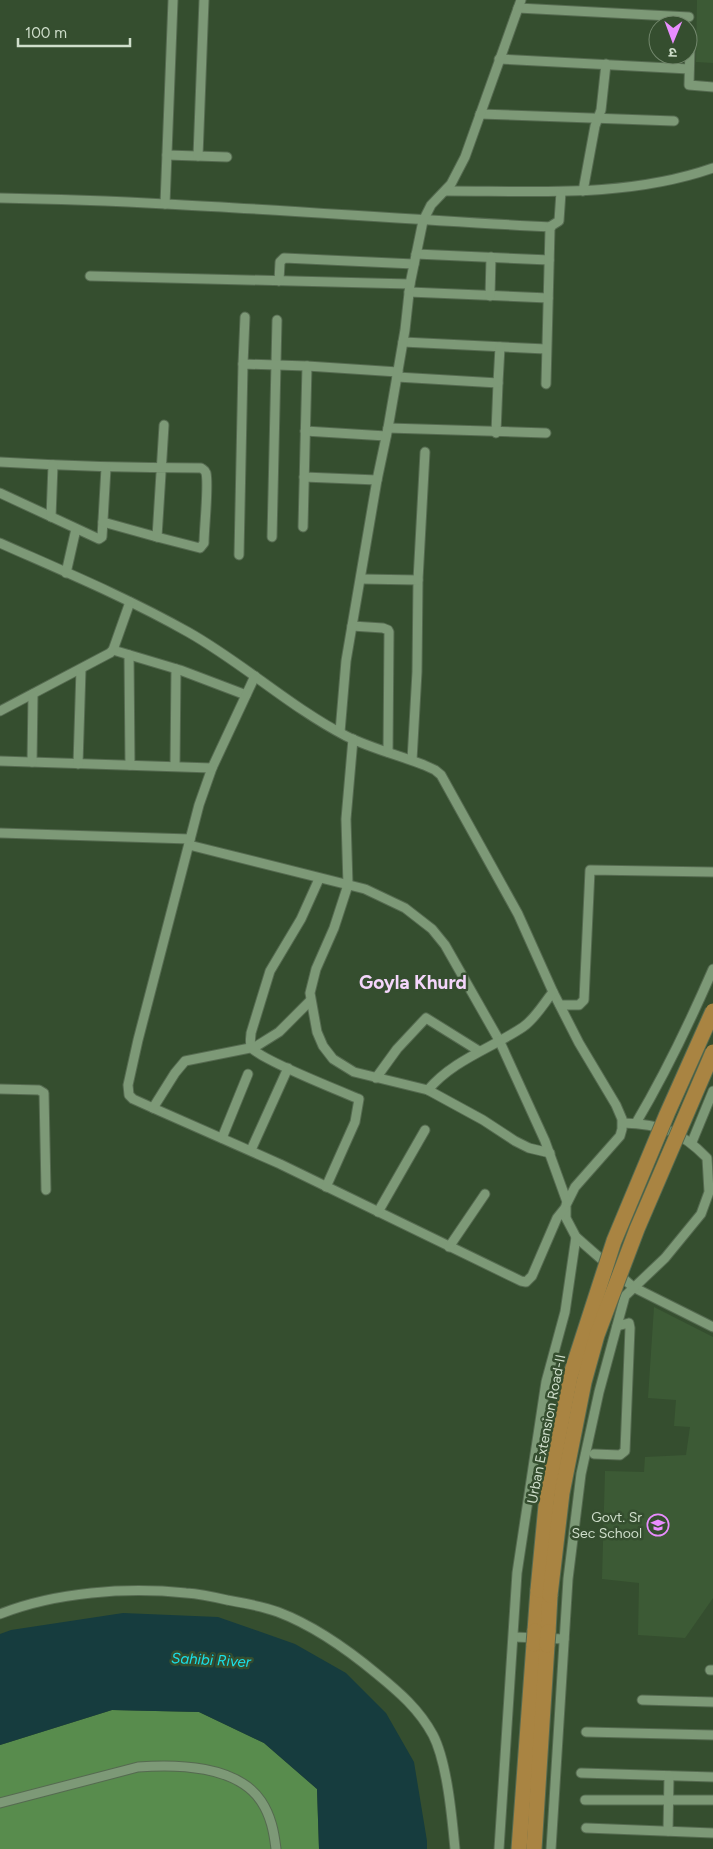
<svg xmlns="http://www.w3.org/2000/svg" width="713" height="1849" viewBox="0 0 713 1849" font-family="Figtree,'Noto Sans Devanagari',sans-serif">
  <rect width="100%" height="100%" fill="#354e2f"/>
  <g fill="#3c5a35">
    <path d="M697 0H713V63L696 62Z"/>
    <path d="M654 1307 713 1337V1598L685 1638 638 1635 639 1583 602 1579 605 1471 644 1472 645 1457 686 1455 690 1427 674 1426 676 1400 648 1398Z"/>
  </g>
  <path fill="#588c4d" d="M112 1710 199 1712 264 1743 317 1789 319 1849H0V1745Z"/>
  <path fill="#163c3e" d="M123 1613 218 1617 295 1644 346 1673 386 1713 414 1762 427 1841V1849H319L317 1789 264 1743 199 1712 112 1710 0 1745V1634L11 1630Z"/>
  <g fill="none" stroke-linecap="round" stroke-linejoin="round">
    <g stroke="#556a50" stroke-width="11">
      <g id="minor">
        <path d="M518 8 689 17"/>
        <path d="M690 48 689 85 713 87"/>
        <path d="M499 59 689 69"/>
        <path d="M480 114 674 121"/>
        <path d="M167 155 227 157"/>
        <path d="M198 156 204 0"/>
        <path d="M446 191C535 191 627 198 713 168"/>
        <path d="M583 191 595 126 601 110 606 64"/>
        <path d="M0 198C184 201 367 218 551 227"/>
        <path d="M165 204 173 0"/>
        <path d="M416 254 549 260"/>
        <path d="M90 276 410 284"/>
        <path d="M279 281 280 262 284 258 414 264"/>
        <path d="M409 292 548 298"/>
        <path d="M490 296 491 257"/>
        <path d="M403 342 546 349"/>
        <path d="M243 364 245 317"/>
        <path d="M397 377 498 383 496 433"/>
        <path d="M498 383 500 347"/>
        <path d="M546 384 550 229 551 226 559 221 561 192"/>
        <path d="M388 428 546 433"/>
        <path d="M305 431 386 436"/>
        <path d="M0 462C67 466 133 468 201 468 204 470 205 470 206 473 209 485 204 528 204 543L200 548 157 537 164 425"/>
        <path d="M304 477 377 480"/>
        <path d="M0 493 99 539 102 537 106 468"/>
        <path d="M51 517 53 465"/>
        <path d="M103 522 157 537"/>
        <path d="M303 527 307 366"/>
        <path d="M272 537 277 320"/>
        <path d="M0 543C63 571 128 598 188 632 243 663 290 707 346 736 370 748 398 755 424 765L435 770 441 775 518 914 553 992 579 1043 616 1105 622 1119V1129L620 1136 575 1187 566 1205V1218L576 1237 633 1287 713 1327"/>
        <path d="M239 555 243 364 307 366 398 372"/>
        <path d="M66 573 76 529"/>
        <path d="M361 579 418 580 417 672 412 760"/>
        <path d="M418 580 425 452"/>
        <path d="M352 626 383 628 388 630 389 632 388 752"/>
        <path d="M113 650 180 670 246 695"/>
        <path d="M129 655 130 765"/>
        <path d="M255 676 212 768 199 805 138 1040 128 1085 129 1095 133 1099 153 1108 280 1164 521 1281 526 1282 532 1276 557 1218 565 1208"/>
        <path d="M0 711 110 653 113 650 130 602"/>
        <path d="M340 732 346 661 377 480 388 428 405 330 410 284 423 221 431 205 451 184 465 157 521 0"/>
        <path d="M353 739 346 819 348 885 334 928 316 969 310 993 317 1032 323 1046 333 1059 354 1072 428 1090 483 1120 515 1141 529 1148 550 1153"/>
        <path d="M0 761 212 768"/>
        <path d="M32 762 33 694"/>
        <path d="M78 764 81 669"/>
        <path d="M175 766 176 669"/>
        <path d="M0 833 190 839"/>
        <path d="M189 845 365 889 405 908 432 929 445 945 499 1040 545 1141 567 1202"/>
        <path d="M319 879 301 919 270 971 251 1033C251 1037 249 1044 252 1048 259 1059 342 1092 359 1099L355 1122 326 1187"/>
        <path d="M560 1005H579L584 1000 590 870 713 872"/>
        <path d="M376 1078 397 1049 426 1018 479 1051"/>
        <path d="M0 1089 39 1090 44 1093 46 1190"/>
        <path d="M428 1090C453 1060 492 1048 523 1027 535 1019 544 1003 553 992"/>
        <path d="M153 1108 175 1073 185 1061 255 1047 279 1032 310 1001"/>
        <path d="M636 1123C665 1074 690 1022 713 969"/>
        <path d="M222 1138 248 1074"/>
        <path d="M692 1142 713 1091"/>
        <path d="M251 1150 288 1068"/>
        <path d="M378 1212 425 1130"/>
        <path d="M449 1247 485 1194"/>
        <path d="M594 1454 620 1455 625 1451 630 1328 629 1323 617 1326"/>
        <path d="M0 1614C56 1592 126 1587 186 1593 200 1594 214 1597 227 1600 244 1603 262 1606 278 1612 315 1626 347 1649 377 1674 399 1692 419 1709 433 1735 447 1762 452 1817 455 1849"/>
        <path d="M514 1637 564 1639"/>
        <path d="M710 1670H713"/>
        <path d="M642 1700 713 1702"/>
        <path d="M586 1732 713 1735"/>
        <path d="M581 1773 713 1777"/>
        <path d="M585 1800H713"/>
        <path d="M0 1803 138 1767C176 1764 237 1765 261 1801 271 1816 274 1832 276 1849"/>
        <path d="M586 1828 713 1833"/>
        <path d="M668 1831 669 1776"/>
        <path d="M499 1849 517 1573 546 1382 565 1312 576 1237"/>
        <path d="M551 1849 568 1579 581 1474 599 1392 625 1296 665 1258 701 1214 709 1192 707 1158C681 1131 660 1124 623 1123"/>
      </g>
    </g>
    <g stroke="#556a50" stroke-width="17">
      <g id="highway">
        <path d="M535 1631 538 1590"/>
        <path d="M548 1632 550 1595"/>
        <path d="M519 1849 534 1644"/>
        <path d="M534 1849 547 1645"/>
      </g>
    </g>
    <use href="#minor" stroke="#7d9977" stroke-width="9"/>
    <use href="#highway" stroke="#a98442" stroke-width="15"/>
    <g stroke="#556a50" stroke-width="17" stroke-linecap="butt">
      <g id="highway-bridge">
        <path d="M538 1590 547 1495 570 1377 614 1241 667 1114 713 1011"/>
        <path d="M550 1595 562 1493 584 1382 597 1335 637 1229 713 1052"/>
        <path d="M534 1644 535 1631"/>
        <path d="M547 1645 548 1632"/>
      </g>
    </g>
    <use href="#highway-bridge" stroke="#a98442" stroke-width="15"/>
  </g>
  <defs>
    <g id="school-ring" transform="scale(1.125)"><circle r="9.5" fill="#354e2f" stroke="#e98dfe" stroke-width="1.5"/><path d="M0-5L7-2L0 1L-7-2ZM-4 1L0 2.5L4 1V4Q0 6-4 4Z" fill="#e98dfe"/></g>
  </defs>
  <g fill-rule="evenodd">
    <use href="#school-ring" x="658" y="1525"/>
  </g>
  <g text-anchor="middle" stroke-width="5" stroke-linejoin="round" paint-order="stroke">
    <g font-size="14" fill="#cfdecb" stroke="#354e2f">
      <text transform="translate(546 1429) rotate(-79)" y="5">Urban Extension Road-II</text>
    </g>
    <g font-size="14" fill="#cfdecb" stroke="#354e2f" text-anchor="end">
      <text x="642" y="1522">Govt. Sr<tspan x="642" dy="16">Sec School</tspan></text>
    </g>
    <g font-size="15" font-style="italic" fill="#1ae0e9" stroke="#354e2f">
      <text transform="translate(211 1660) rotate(3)" y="5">Sahibi River</text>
    </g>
    <g font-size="19" font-weight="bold" fill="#f4d6fb" stroke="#354e2f">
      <text x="413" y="989">Goyla Khurd</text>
    </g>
  </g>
  <g transform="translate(673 40) rotate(181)"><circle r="24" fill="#354e2f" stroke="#73886d"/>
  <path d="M0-4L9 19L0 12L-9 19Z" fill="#e98dfe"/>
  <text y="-8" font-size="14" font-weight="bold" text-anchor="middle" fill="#cfdecb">उ</text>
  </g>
  <path d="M18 38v8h112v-8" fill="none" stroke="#cfdecb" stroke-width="2.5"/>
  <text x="25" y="38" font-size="15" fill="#cfdecb" stroke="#354e2f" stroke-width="4" paint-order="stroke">100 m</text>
</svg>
